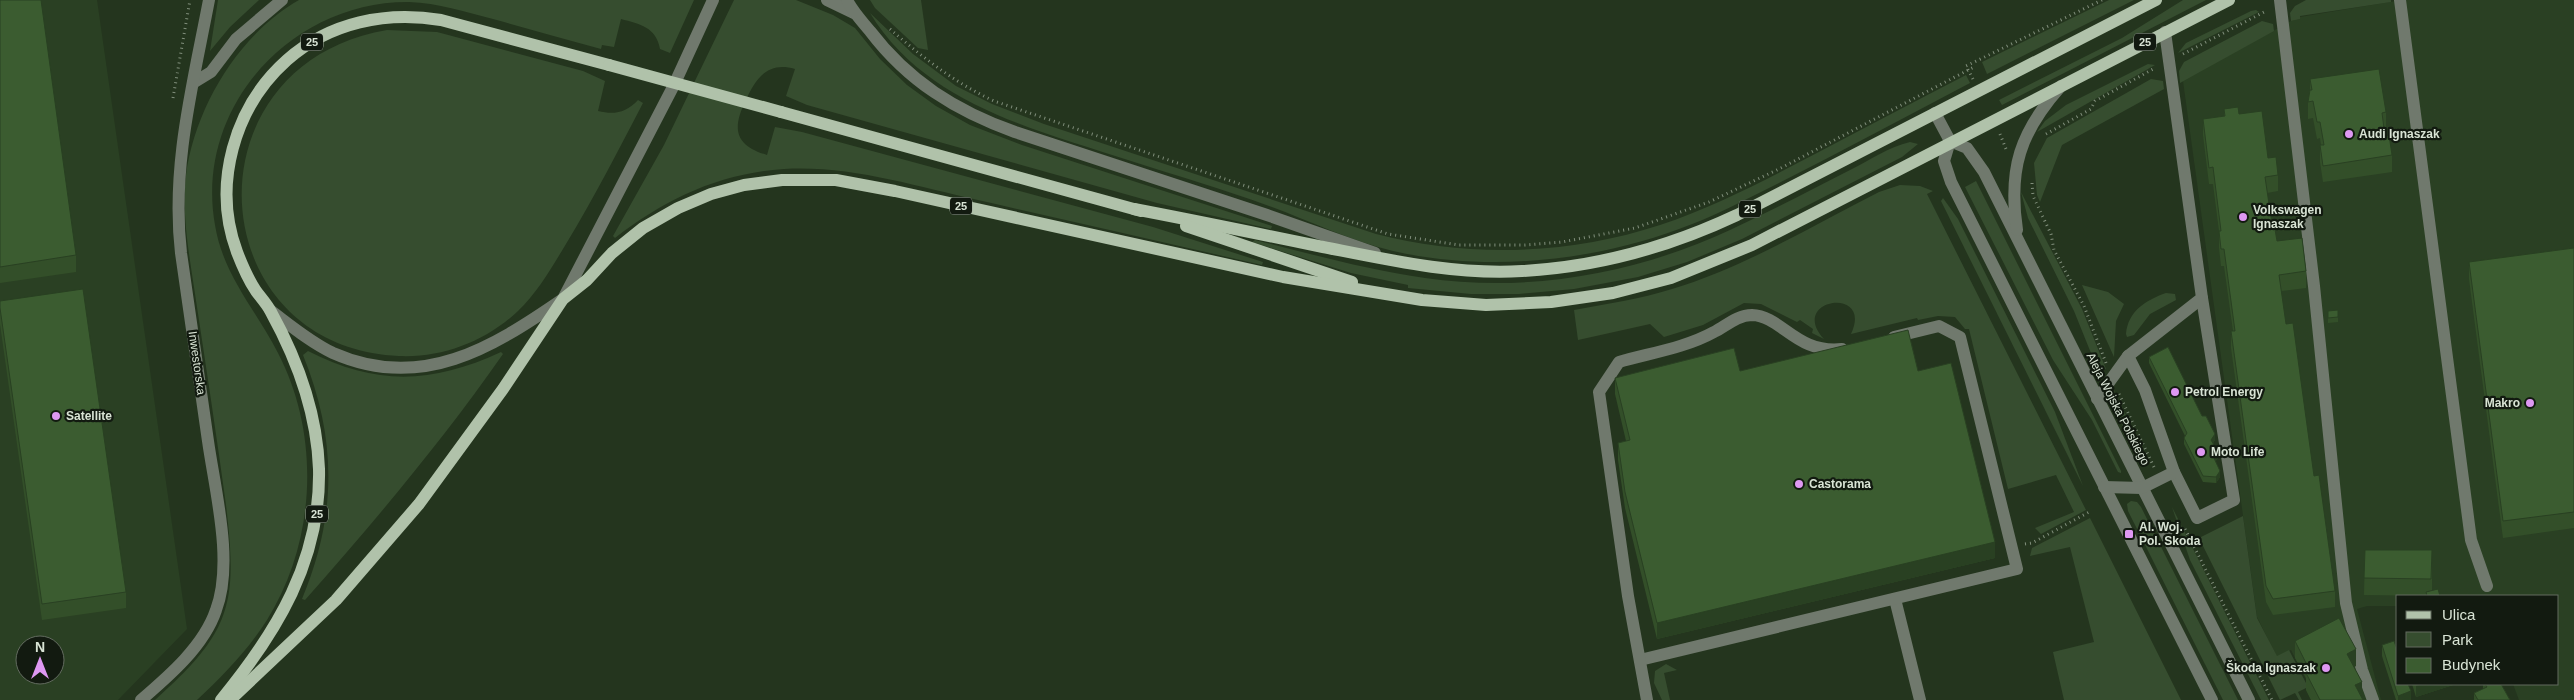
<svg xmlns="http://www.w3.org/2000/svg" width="2574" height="700" viewBox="0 0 2574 700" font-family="Helvetica,sans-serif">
  <rect width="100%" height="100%" fill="#24351e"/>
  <g fill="#2a4023" fill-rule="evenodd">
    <path d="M0 0H97L187 629 118 700H0ZM25 645H55V675H25Z"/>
    <path d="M2402 0H2574V700H2519L2513 684H2558V596H2398V606H2367L2357 609 2381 700H2311L2306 690 2310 687 2291 650 2277 657 2257 617 2183 81 2291 21 2300 19V17Z"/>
  </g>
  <g fill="#364d2f">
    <path d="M218 0H259L230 27 210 51Z"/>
    <path d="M299 0H694L670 53 660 49C656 27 640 24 621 19L614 47 602 45 601 49C565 39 529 29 493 19 465 12 438 3 409 2 292 1 194 107 215 225 223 275 256 310 278 353 321 436 316 541 267 620 248 650 223 676 197 700H155C231 632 238 605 226 505 217 439 207 373 197 307 191 264 181 219 186 175 195 107 239 34 299 0Z"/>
    <path d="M734 0H796L833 15 855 28 880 59 907 85 936 106 970 125 1022 145 1272 226 1271 229 1157 203 807 105 786 96 795 69C768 61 756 78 746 100 732 128 734 145 767 155L775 127 802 132 1153 227 1263 262 1262 265C1167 243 1073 222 978 200 915 186 849 165 784 169 720 173 665 199 615 238L613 236 664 145Z"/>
    <path d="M870 0H921L928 50 918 48 875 8Z"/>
    <path d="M2109 0H2134L1987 74 1982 62Z"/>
    <path d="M2183 0H2206L2002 105 1999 100 2122 38Z"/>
    <path d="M2306 0H2391V2L2300 16V19L2291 21 2290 13 2295 6Z"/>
    <path d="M2256 10 2259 12 2178 53 2186 43 2251 11Z"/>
    <path d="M870 13 913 54 956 86 992 104 1044 124 1376 234C1469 258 1569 255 1660 225 1714 207 1765 180 1815 154 1865 128 1915 101 1966 75L1970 83C1906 117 1842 151 1777 184 1745 200 1713 217 1679 229 1590 262 1486 272 1393 251 1350 241 1310 221 1269 206 1223 189 1177 176 1131 161 1036 130 925 104 870 13Z"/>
    <path d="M2262 21 2273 24 2274 31 2180 83 2179 71 2184 62Z"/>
    <path d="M387 30 437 32 583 71 605 81 598 111C614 115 626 113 638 100L643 103C618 151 594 198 566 244 552 267 538 292 518 311 486 341 443 358 399 356 200 347 183 65 387 30Z"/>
    <path d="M2148 64 2155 65 2037 132 2045 121 2066 105Z"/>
    <path d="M2151 79 2163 81 2164 89 2062 145 2040 202 2037 195 2034 163 2047 138Z"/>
    <path d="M1910 142 1918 144 1902 157 1742 239 1687 262 1638 277 1574 289 1519 294H1471L1408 288V285L1351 273 1252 242 1255 240C1311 254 1368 270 1425 278 1529 293 1635 274 1730 230 1771 211 1811 190 1852 169 1870 160 1889 147 1910 142Z"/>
    <path d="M1976 181 2121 471V473L2118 472 2092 420 2053 360 1965 187Z"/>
    <path d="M1900 185 1920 186 1933 191 1927 194 2086 510 2041 534 2035 528 2074 512 2056 475 2008 489 1969 329H1965L1955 317 1938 316 1918 320 1917 318 1851 334C1874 285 1787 299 1824 339L1812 333 1813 329 1800 320 1797 322 1761 304 1744 303 1703 325 1664 337 1650 324 1578 340 1574 310C1607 304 1640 299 1672 289 1745 267 1812 226 1879 192Z"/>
    <path d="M2021 192 2082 309 2106 369 2098 367 2095 363 2074 311 2028 218Z"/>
    <path d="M1943 198 1958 219 2055 412 2083 486 1941 201Z"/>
    <path d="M2082 285 2108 292 2124 304 2116 321 2114 357Z"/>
    <path d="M2166 293 2175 294 2176 300 2150 314 2134 335 2127 337 2126 334C2128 311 2146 300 2166 293Z"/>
    <path d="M308 351C376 386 432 384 501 352L503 354C443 440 375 521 305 600L302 599C337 515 337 439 303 355Z"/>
    <path d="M2114 390 2148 461 2147 462 2140 460 2113 407 2112 397Z"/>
    <path d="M2131 501 2137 502 2141 507 2238 700H2223L2128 511 2127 504Z"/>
    <path d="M2172 507 2269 700H2261L2190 560Z"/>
    <path d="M2243 516 2257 618 2277 656 2289 650 2308 687 2298 692 2302 700H2299L2295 693 2280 700 2199 538Z"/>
    <path d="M2090 518 2181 700H2064L2053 652 2094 642 2070 547 2030 556 2032 548Z"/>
    <path d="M1666 664 1677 670 1664 673 1670 700H1662L1654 683 1655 671Z"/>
  </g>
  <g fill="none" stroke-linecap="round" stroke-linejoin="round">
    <g stroke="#818f7c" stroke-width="3" stroke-dasharray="1 4" stroke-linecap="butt">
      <path d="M890 29C922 57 955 83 994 101L1388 234 1459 245H1525L1562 242 1635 228 1709 202 1779 169 1974 67"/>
      <path d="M2183 54 2266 11"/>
      <path d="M1973 79 1966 66 2102 0"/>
      <path d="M173 98 190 0"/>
      <path d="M2000 134 2006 149"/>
      <path d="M2046 134 2091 109 2095 101 2155 68"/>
      <path d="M2032 183 2033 196 2051 234 2054 250 2084 306 2106 363"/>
      <path d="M2119 394 2154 467"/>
      <path d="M2185 529 2272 700"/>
      <path d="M2025 544 2032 543 2091 511"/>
    </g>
    <g stroke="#70796d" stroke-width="12">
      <path d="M827 0 854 13"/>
      <path d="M847 0C853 12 861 20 870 31 908 81 956 111 1015 132L1267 215 1375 253"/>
      <path d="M2280 0 2314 286 2346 603 2362 670 2373 700"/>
      <path d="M2400 0 2471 540 2487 586"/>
      <path d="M193 83 211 72 236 39 282 0"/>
      <path d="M1935 113 1950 141 1944 161 1951 182 2212 700"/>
      <path d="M1950 141 1967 148 1984 172 2249 700"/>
      <path d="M2017 230C2008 169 2020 132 2061 86"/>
      <path d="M270 310C290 325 310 342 333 353 421 392 492 348 563 299L674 85 713 0"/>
      <path d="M2097 399 2128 356"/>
      <path d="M2174 472 2197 518 2234 500 2202 298"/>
      <path d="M2104 487 2142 488 2174 472 2145 390 2128 356 2202 298 2165 32"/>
      <path d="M1895 599 1920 700"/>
      <path d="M1640 660 2017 569 1960 337 1939 326 1894 337"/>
      <path d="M141 700C169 676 204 646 216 610 234 562 215 491 208 441 199 378 190 316 181 253 171 167 193 84 209 0"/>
      <path d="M1647 700 1628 596 1599 392 1619 362C1650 353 1685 348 1714 332 1726 326 1737 315 1752 315 1782 316 1796 354 1842 349"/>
    </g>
    <g stroke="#b0c2aa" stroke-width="12">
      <path d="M781 112 1141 211"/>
      <path d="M1134 209C1197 221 1260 234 1323 247 1389 260 1455 275 1522 271 1598 267 1669 247 1737 215L2156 0"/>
      <path d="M1186 226 1352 282"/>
      <path d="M221 700C277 632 321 560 319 469 317 413 298 361 271 312 267 304 261 298 256 291 248 279 242 265 237 252 212 185 234 107 287 60 330 22 386 11 441 20L609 65"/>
      <path d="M230 700 336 600 419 504 503 389 563 299 587 280 612 253 643 228 678 208 711 194 744 185 782 180H836L895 191 1283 277 1422 300 1486 305 1551 302 1613 293 1671 278 1752 245 2229 0"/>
    </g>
    <path stroke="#b0c2aa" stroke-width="12" d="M609 65 781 112"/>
  </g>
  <g fill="#334f29">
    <path d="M0 0 76 255V272L0 283Z"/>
    <path d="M2310 79 2386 112V129H2384L2385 136 2392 155V172L2323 182 2320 162V145H2321L2320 138 2317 139 2313 118 2308 119V102L2310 90Z"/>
    <path d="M2224 109 2239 114 2278 175V191L2267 193 2272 224 2277 241 2306 271V288L2281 291 2286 324 2335 591V607L2273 615 2266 602 2231 348V331H2233L2224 266H2221L2219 248V231L2213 184H2209L2203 135V119L2224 116Z"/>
    <path d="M2574 248V528L2503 538 2469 279V262Z"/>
    <path d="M0 301 126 592V608L42 620 0 324Z"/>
    <path d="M2328 311 2338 317V322L2328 323Z"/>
    <path d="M2149 357 2202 416 2215 440 2213 443 2218 458 2215 461 2220 477 2216 483 2203 482 2184 444V438L2185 436 2149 363Z"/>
    <path d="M1740 371H1918L1995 558 1657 639 1625 508 1618 460V443L1626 441 1615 394V378Z"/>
    <path d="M2365 550H2432V591L2440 596 2364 595Z"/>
    <path d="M2295 641 2356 666 2354 667 2362 697 2363 700H2311L2306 690V678L2295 658Z"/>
    <path d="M2382 645 2411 700H2396L2382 656Z"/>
    <path d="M2412 684H2453V685L2416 697Z"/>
    <path d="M2483 684H2501L2510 700H2474V693L2483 689Z"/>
  </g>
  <g fill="#294022">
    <path d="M2215 434V440L2211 445V440Z"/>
    <path d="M2218 452V458L2214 464V458Z"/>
    <path d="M2220 471V477L2216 483V477Z"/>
    <path d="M1995 542V558L1657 639V623Z"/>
    <path d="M2356 649V666L2347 670V654Z"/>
    <path d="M2362 682V698L2355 685Z"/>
    <path d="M2422 684H2453V685L2416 697V686Z"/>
    <path d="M2411 691V700H2398V696Z"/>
  </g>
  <g fill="#3b5c30" stroke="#294022">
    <path d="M0 0H41L76 255 0 267Z"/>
    <path d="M2379 69 2386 112 2382 113 2385 136 2389 135 2392 155 2323 166 2320 145H2324L2320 122H2317L2313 101 2308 102 2310 90H2312L2310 79Z"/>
    <path d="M2238 107 2239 114 2262 111 2268 158 2276 157 2278 175 2265 177 2272 224H2274L2277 241 2302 238 2306 271 2279 275 2286 324 2293 323 2314 476 2319 475 2335 591 2273 599 2266 586 2231 331H2235L2224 249H2221L2219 231H2221L2213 167 2209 168 2203 119 2225 116 2224 109Z"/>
    <path d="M2574 248V512L2503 521 2469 262Z"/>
    <path d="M83 289 126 592 42 604 0 308V301Z"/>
    <path d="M2338 310V317L2328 318V311Z"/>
    <path d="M1908 330 1918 371 1951 363 1995 542 1657 623 1625 492 1618 443 1630 440 1615 378 1734 348 1740 371Z"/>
    <path d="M2168 347 2202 416H2206L2215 434 2211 440 2218 452 2214 458 2220 471 2216 477 2203 476 2184 438 2187 433 2149 357Z"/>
    <path d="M2365 550H2432L2431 579 2364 578Z"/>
    <path d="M2438 589 2440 596H2427L2426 592Z"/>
    <path d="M2339 618 2356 649 2347 654 2362 682 2355 685 2363 700H2320L2306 673 2310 671 2295 641Z"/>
    <path d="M2394 641 2398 652V684H2408L2411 691 2398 696 2382 645Z"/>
    <path d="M2485 684H2501L2510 700H2478L2474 693 2487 687Z"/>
  </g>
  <g fill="#de98f2" stroke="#121a10" stroke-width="2">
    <circle cx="2349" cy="134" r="5"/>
    <circle cx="2243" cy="217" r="5"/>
    <circle cx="2175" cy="392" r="5"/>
    <circle cx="2530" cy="403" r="5"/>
    <circle cx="56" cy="416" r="5"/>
    <circle cx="2201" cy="452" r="5"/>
    <circle cx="1799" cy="484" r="5"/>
    <rect x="2124" y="529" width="10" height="10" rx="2.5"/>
    <circle cx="2326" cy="668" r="5"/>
  </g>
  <g text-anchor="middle" stroke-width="4.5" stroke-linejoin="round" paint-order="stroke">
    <g fill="#121a10" stroke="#9da79a" stroke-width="1">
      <rect x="301" y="33.5" width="22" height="17" rx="4"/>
      <rect x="2134" y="33.5" width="22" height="17" rx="4"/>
      <rect x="950" y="197.5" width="22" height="17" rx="4"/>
      <rect x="1739" y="200.5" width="22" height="17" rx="4"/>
      <rect x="306" y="505.5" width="22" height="17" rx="4"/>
    </g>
    <g font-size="11" font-weight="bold" fill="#d9e4d5">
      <text x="312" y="46">25</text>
      <text x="2145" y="46">25</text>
      <text x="961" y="210">25</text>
      <text x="1750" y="213">25</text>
      <text x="317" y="518">25</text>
    </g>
    <g font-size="12" font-weight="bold" fill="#d9e4d5" stroke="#121a10" text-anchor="start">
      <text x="2359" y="138">Audi Ignaszak</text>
      <text x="2253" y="214">Volkswagen<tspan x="2253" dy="14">Ignaszak</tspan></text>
      <text x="2185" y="396">Petrol Energy</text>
      <text x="2520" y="407" text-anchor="end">Makro</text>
      <text x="66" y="420">Satellite</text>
      <text x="2211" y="456">Moto Life</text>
      <text x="1809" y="488">Castorama</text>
      <text x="2139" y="531">Al. Woj.<tspan x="2139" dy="14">Pol. Skoda</tspan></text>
      <text x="2316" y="672" text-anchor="end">Škoda Ignaszak</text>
    </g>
    <g font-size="12" fill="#d9e4d5" stroke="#121a10">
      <text transform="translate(197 363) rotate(82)" y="4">Inwestorska</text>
      <text transform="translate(2118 409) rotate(63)" y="4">Aleja Wojska Polskiego</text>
    </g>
  </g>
  <rect x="2396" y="595" width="162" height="90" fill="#121a10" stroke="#626b5f"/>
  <rect x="2406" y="611" width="25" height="8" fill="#b0c2aa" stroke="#626b5f"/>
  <text x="2442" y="620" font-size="15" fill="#d9e4d5">Ulica</text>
  <rect x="2406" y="632" width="25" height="15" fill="#364d2f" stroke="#626b5f"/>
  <text x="2442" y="645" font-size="15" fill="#d9e4d5">Park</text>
  <rect x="2406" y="658" width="25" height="15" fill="#3b5c30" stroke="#626b5f"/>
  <text x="2442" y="670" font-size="15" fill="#d9e4d5">Budynek</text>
  <g transform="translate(40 660)"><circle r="24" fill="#121a10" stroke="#626b5f"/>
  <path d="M0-4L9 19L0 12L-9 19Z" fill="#de98f2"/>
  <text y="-8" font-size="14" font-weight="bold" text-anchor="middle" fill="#d9e4d5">N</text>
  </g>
</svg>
